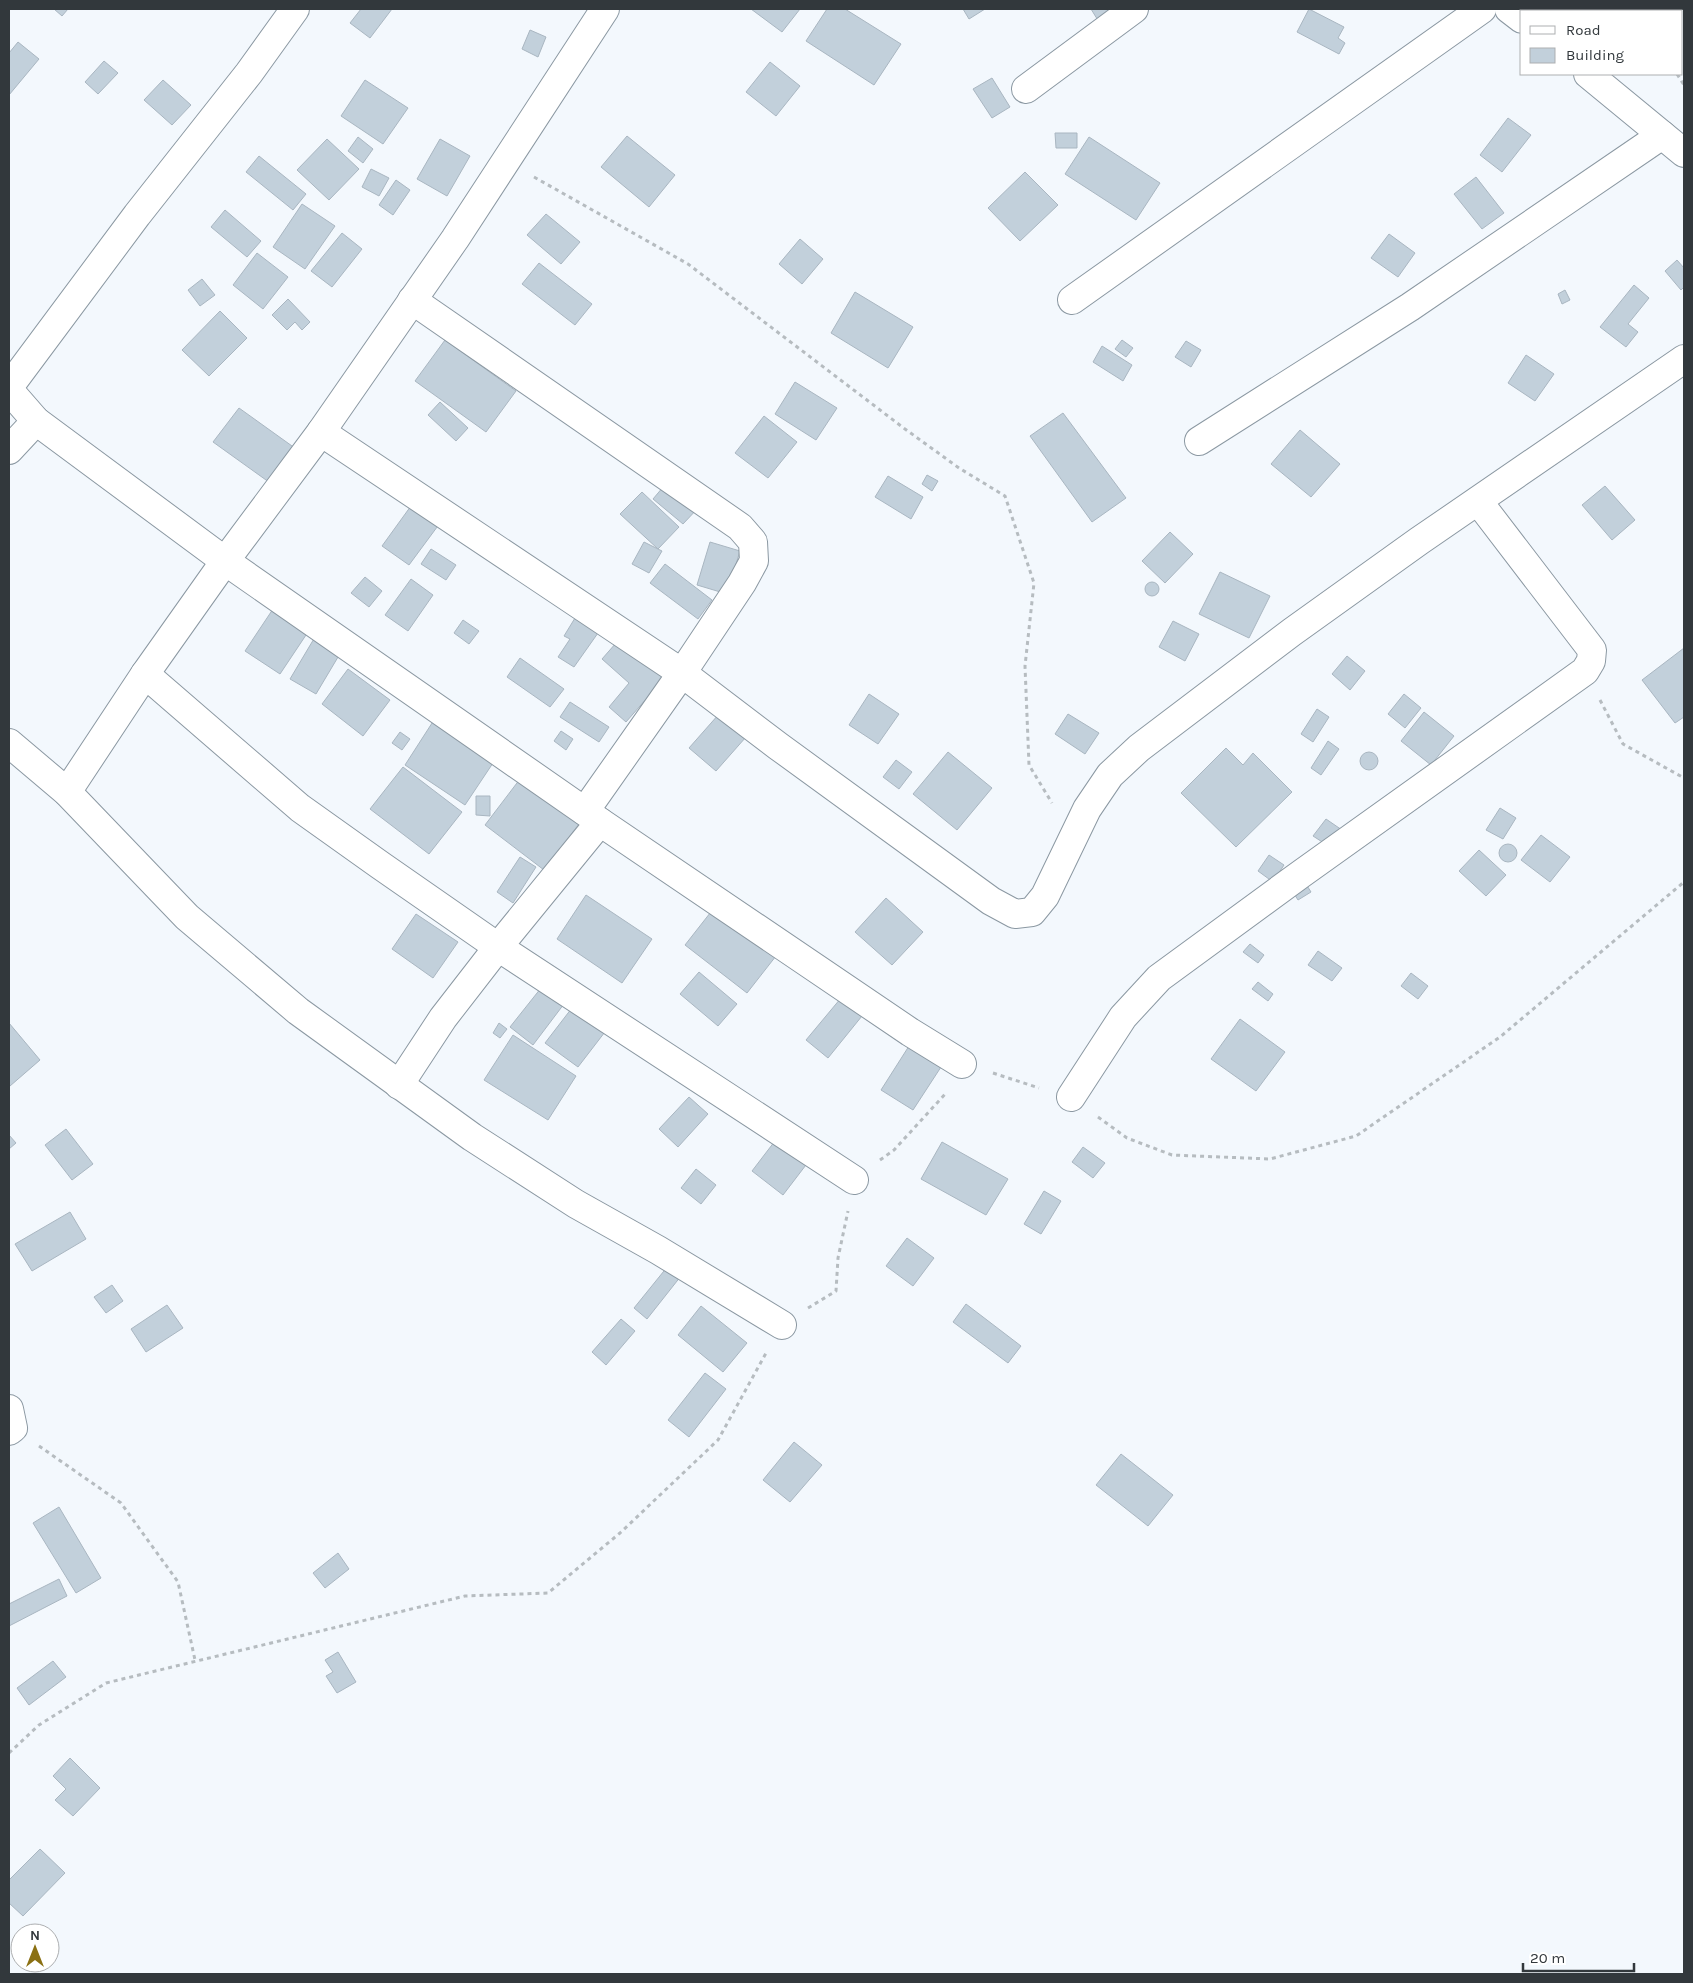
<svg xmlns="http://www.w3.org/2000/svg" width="1693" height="1983" viewBox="0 0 1693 1983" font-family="Karla,sans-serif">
  <rect width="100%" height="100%" fill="#f3f8fd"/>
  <g fill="#c2d0db" stroke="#a9b6c1">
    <path d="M54 9H68L62 16Z"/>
    <path d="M361 9H392L370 38 350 23Z"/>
    <path d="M751 9H800L782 32Z"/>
    <path d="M827 9H845L901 44 874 85 806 41Z"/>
    <path d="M963 9H985L969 19Z"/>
    <path d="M1091 9H1121L1099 22Z"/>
    <path d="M1309 9 1344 27 1338 38 1345 43 1339 54 1297 32Z"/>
    <path d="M530 30 546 37 538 57 522 49Z"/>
    <path d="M18 42 39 59 9 95V53Z"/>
    <path d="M104 61 118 73 98 94 85 82Z"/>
    <path d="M770 62 800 86 776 116 746 92Z"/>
    <path d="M992 78 1010 107 992 118 973 89Z"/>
    <path d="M163 80 191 105 172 125 144 100Z"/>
    <path d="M365 80 408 108 383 144 341 116Z"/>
    <path d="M1508 118 1531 135 1502 172 1480 155Z"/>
    <path d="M1055 133H1077V148H1056Z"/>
    <path d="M627 136 675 175 649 207 601 167Z"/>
    <path d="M358 137 373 149 363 163 348 151Z"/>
    <path d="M1089 137 1160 183 1136 220 1065 174Z"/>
    <path d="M327 139 359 169 329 200 297 170Z"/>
    <path d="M440 139 470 156 447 196 417 179Z"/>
    <path d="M259 156 306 194 293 210 246 172Z"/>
    <path d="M371 169 389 178 379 196 362 187Z"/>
    <path d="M1025 172 1058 205 1020 241 988 208Z"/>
    <path d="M1476 177 1504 213 1482 229 1454 194Z"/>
    <path d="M396 180 410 190 393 215 379 205Z"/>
    <path d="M302 204 335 226 305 269 273 247Z"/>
    <path d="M225 210 261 241 247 257 211 227Z"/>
    <path d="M546 214 580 242 561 264 527 235Z"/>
    <path d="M342 233 362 249 332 287 311 271Z"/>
    <path d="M1389 234 1415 253 1398 277 1371 258Z"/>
    <path d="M800 239 823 259 802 284 779 264Z"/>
    <path d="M257 253 288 277 263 309 233 285Z"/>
    <path d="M1677 260 1684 268V287L1681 290 1665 271Z"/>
    <path d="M539 263 592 304 575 325 522 284Z"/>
    <path d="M202 279 215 295 200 306 188 290Z"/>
    <path d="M1634 285 1649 298 1628 324 1638 332 1626 347 1600 327Z"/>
    <path d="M1565 290 1570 300 1562 304 1558 294Z"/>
    <path d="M855 292 913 327 888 368 831 333Z"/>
    <path d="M288 299 310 322 302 330 295 322 287 330 272 315Z"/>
    <path d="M220 311 247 338 209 376 182 350Z"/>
    <path d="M445 340 516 391 486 432 415 381Z"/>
    <path d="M1122 340 1133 348 1126 357 1115 349Z"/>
    <path d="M1186 341 1201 350 1191 367 1175 357Z"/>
    <path d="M1102 346 1132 365 1123 381 1093 362Z"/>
    <path d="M1526 355 1554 374 1535 401 1508 383Z"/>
    <path d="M795 382 837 408 816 440 775 414Z"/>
    <path d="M440 402 468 428 456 441 428 415Z"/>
    <path d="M239 408 299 451 273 485 213 442Z"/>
    <path d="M1063 413 1126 498 1092 522 1030 436Z"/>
    <path d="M764 416 797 442 768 478 735 453Z"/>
    <path d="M1300 430 1340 464 1311 497 1271 464Z"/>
    <path d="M927 475 938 481 932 491 922 484Z"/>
    <path d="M888 476 923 497 911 519 875 497Z"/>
    <path d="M669 480 699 507 683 524 653 499Z"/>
    <path d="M1605 486 1635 520 1612 540 1582 505Z"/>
    <path d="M642 492 679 527 658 549 620 514Z"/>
    <path d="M416 499 443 519 409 565 382 546Z"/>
    <path d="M1170 532 1193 554 1165 583 1142 561Z"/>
    <path d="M644 542 662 551 649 573 632 564Z"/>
    <path d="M710 542 740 551 727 594 697 585Z"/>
    <path d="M431 549 456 565 446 580 421 564Z"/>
    <path d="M665 564 712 600 698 619 650 583Z"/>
    <path d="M1220 572 1270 596 1249 638 1199 614Z"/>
    <path d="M365 577 382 591 369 607 351 593Z"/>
    <path d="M411 579 433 595 408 631 385 615Z"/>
    <circle cx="1152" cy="589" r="7"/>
    <path d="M275 606 310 629 280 674 245 651Z"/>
    <path d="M575 618 598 633 574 667 558 657 570 639 564 636Z"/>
    <path d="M463 620 479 631 469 644 454 633Z"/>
    <path d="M1173 621 1199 634 1185 661 1159 647Z"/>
    <path d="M318 632 344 647 316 694 290 679Z"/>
    <path d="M623 635 668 674 626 722 609 707 629 683 602 659Z"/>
    <path d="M1684 648V717L1675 723 1642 680Z"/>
    <path d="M1347 656 1365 671 1350 690 1332 674Z"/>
    <path d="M520 658 564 689 550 707 507 677Z"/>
    <path d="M348 669 390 700 363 736 322 704Z"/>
    <path d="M869 694 899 714 878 744 849 725Z"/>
    <path d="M1404 694 1421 708 1405 728 1388 714Z"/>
    <path d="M570 702 609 727 599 742 560 717Z"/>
    <path d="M1317 709 1329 717 1313 742 1301 734Z"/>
    <path d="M1424 712 1454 736 1431 765 1401 741Z"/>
    <path d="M719 714 746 737 716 771 689 748Z"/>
    <path d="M1068 714 1099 733 1085 754 1055 734Z"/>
    <path d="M434 720 495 760 465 805 405 765Z"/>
    <path d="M561 731 573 739 566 750 554 741Z"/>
    <path d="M400 732 410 739 402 750 392 743Z"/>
    <path d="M1328 741 1339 749 1321 775 1311 768Z"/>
    <path d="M1226 748 1243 765 1253 753 1292 792 1236 847 1181 793Z"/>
    <circle cx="1369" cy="761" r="9"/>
    <path d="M948 752 992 788 957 830 913 794Z"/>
    <path d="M896 760 912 772 899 789 883 777Z"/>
    <path d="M403 767 462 812 429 854 370 809Z"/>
    <path d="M520 779 579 824 544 870 485 825Z"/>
    <path d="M476 796H490V816L476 815Z"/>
    <path d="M1500 808 1516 818 1503 839 1486 830Z"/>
    <path d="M1326 819 1342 830 1330 847 1313 836Z"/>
    <path d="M1541 835 1570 857 1550 882 1521 860Z"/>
    <circle cx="1508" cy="853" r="9"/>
    <path d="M1479 850 1506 875 1486 896 1459 871Z"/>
    <path d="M1269 855 1284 865 1273 882 1258 871Z"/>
    <path d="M520 857 536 867 513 903 497 892Z"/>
    <path d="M1306 884 1311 892 1298 900 1293 892Z"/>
    <path d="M586 895 652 939 622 983 557 939Z"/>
    <path d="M886 898 923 932 892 965 855 932Z"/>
    <path d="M714 908 776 956 747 993 685 945Z"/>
    <path d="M416 914 458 942 433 978 392 949Z"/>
    <path d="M1250 944 1264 955 1258 963 1243 952Z"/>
    <path d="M1318 951 1342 968 1332 981 1308 965Z"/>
    <path d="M699 972 737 1004 718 1026 680 994Z"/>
    <path d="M1411 973 1428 986 1418 999 1401 986Z"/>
    <path d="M1258 982 1273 994 1268 1001 1252 989Z"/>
    <path d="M545 983 567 1000 533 1045 510 1027Z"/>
    <path d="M841 998 862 1016 828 1058 806 1040Z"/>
    <path d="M575 1004 608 1028 578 1067 545 1043Z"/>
    <path d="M1240 1019 1285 1052 1256 1091 1211 1059Z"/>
    <path d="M9 1023 40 1060 10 1086 9 1085Z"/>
    <path d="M499 1023 507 1029 500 1038 493 1033Z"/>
    <path d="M513 1035 576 1076 548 1120 484 1080Z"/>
    <path d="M909 1046 941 1067 913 1110 881 1090Z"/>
    <path d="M689 1097 708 1114 678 1147 659 1129Z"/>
    <path d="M66 1129 93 1164 72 1180 45 1145Z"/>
    <path d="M9 1135 16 1143 9 1149Z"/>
    <path d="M778 1137 809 1161 783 1195 752 1171Z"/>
    <path d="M942 1142 1008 1179 986 1215 921 1179Z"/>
    <path d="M1083 1147 1105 1163 1093 1178 1072 1162Z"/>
    <path d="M696 1169 716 1185 701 1204 681 1188Z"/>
    <path d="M1044 1191 1061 1201 1041 1234 1024 1224Z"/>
    <path d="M70 1212 86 1239 32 1271 15 1244Z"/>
    <path d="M907 1238 934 1258 913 1286 886 1266Z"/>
    <path d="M668 1266 681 1276 647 1319 634 1308Z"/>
    <path d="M112 1285 123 1301 106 1313 94 1297Z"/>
    <path d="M966 1304 1021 1346 1008 1363 953 1322Z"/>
    <path d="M167 1305 183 1328 146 1352 131 1329Z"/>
    <path d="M701 1306 747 1343 723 1372 678 1335Z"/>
    <path d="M621 1319 635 1331 606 1365 592 1352Z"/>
    <path d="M705 1373 726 1389 689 1437 668 1420Z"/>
    <path d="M794 1442 822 1465 790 1502 763 1480Z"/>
    <path d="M1121 1454 1173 1495 1148 1526 1096 1485Z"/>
    <path d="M59 1507 101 1578 76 1593 33 1523Z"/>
    <path d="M338 1553 349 1569 325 1588 313 1573Z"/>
    <path d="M59 1579 67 1596 9 1626V1604Z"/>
    <path d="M338 1652 356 1682 337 1693 326 1676 333 1672 325 1660Z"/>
    <path d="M53 1661 66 1677 29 1705 17 1688Z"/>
    <path d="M70 1758 100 1788 73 1816 55 1800 66 1789 53 1776Z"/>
    <path d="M40 1849 65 1873 23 1916 9 1903V1880Z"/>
  </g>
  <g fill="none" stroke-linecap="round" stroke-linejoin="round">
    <g stroke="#8b98a2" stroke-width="30">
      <g id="minor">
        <path d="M1509 9 1522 19"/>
        <path d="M1588 74 1684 153"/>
        <path d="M1026 89 1134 9"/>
        <path d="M412 300 740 527 753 542 754 561 742 583 682 673 585 811"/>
        <path d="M1072 300 1482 9"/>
        <path d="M9 387 137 215 249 73 295 9"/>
        <path d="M9 390 36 421 225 561 600 822 910 1032 962 1064"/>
        <path d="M321 432 682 673 778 746 991 901 1015 914 1032 912 1045 896 1087 809 1110 775 1139 748 1292 632 1419 541 1684 359"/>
        <path d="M1199 441 1410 307 1662 135"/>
        <path d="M9 450 36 421"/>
        <path d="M145 674 300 808 380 865 498 947 854 1180"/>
        <path d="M9 743 67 792 187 917 298 1011 472 1137 576 1204 658 1250 782 1325"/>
        <path d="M67 792 145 674 225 561 321 432 455 239 605 9"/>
        <path d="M399 1085 443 1018 498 947 600 822"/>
        <path d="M1071 1097 1123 1017 1159 978 1301 874 1585 671 1591 661 1592 650 1478 501"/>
        <path d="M9 1409 13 1428 9 1431"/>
      </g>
    </g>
    <g stroke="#b6bcc0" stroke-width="3" stroke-dasharray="4 4" stroke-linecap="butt">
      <path d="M1654 9V11"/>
      <path d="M1677 74 1684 85"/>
      <path d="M534 177 688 264 905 429 959 468 1005 496 1034 583 1025 666 1029 765 1052 803"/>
      <path d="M1600 700 1623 744 1684 778"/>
      <path d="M993 1073 1039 1088"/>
      <path d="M1098 1117 1127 1138 1172 1155 1270 1159 1356 1136 1500 1037 1684 882"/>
      <path d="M880 1160 894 1150 947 1092"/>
      <path d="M808 1308 836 1291 838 1258 848 1211"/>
      <path d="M39 1446 121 1503 178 1582 195 1660"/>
      <path d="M9 1753 39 1725 106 1683 465 1596 548 1593 620 1533 718 1440 766 1353"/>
    </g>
    <use href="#minor" stroke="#fff" stroke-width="28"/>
  </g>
  <rect width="1693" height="1983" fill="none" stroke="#32383c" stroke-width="20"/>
  <rect x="1520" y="10" width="162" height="65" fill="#ffffff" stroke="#adafb1"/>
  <rect x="1530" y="26" width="25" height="8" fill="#ffffff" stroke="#adafb1"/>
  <text x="1566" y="35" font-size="15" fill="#32383c">Road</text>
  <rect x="1530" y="48" width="25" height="15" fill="#c2d0db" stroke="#adafb1"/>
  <text x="1566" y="60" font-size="15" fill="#32383c">Building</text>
  <g transform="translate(35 1948)"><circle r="24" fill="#ffffff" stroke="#adafb1"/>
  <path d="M0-4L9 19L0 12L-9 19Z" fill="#8b7013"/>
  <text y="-8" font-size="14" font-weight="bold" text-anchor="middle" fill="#32383c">N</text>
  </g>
  <path d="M1523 1963v8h111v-8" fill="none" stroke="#32383c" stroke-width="2.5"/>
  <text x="1530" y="1963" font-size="15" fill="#32383c" stroke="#ffffff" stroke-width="4" paint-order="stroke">20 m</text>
</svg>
